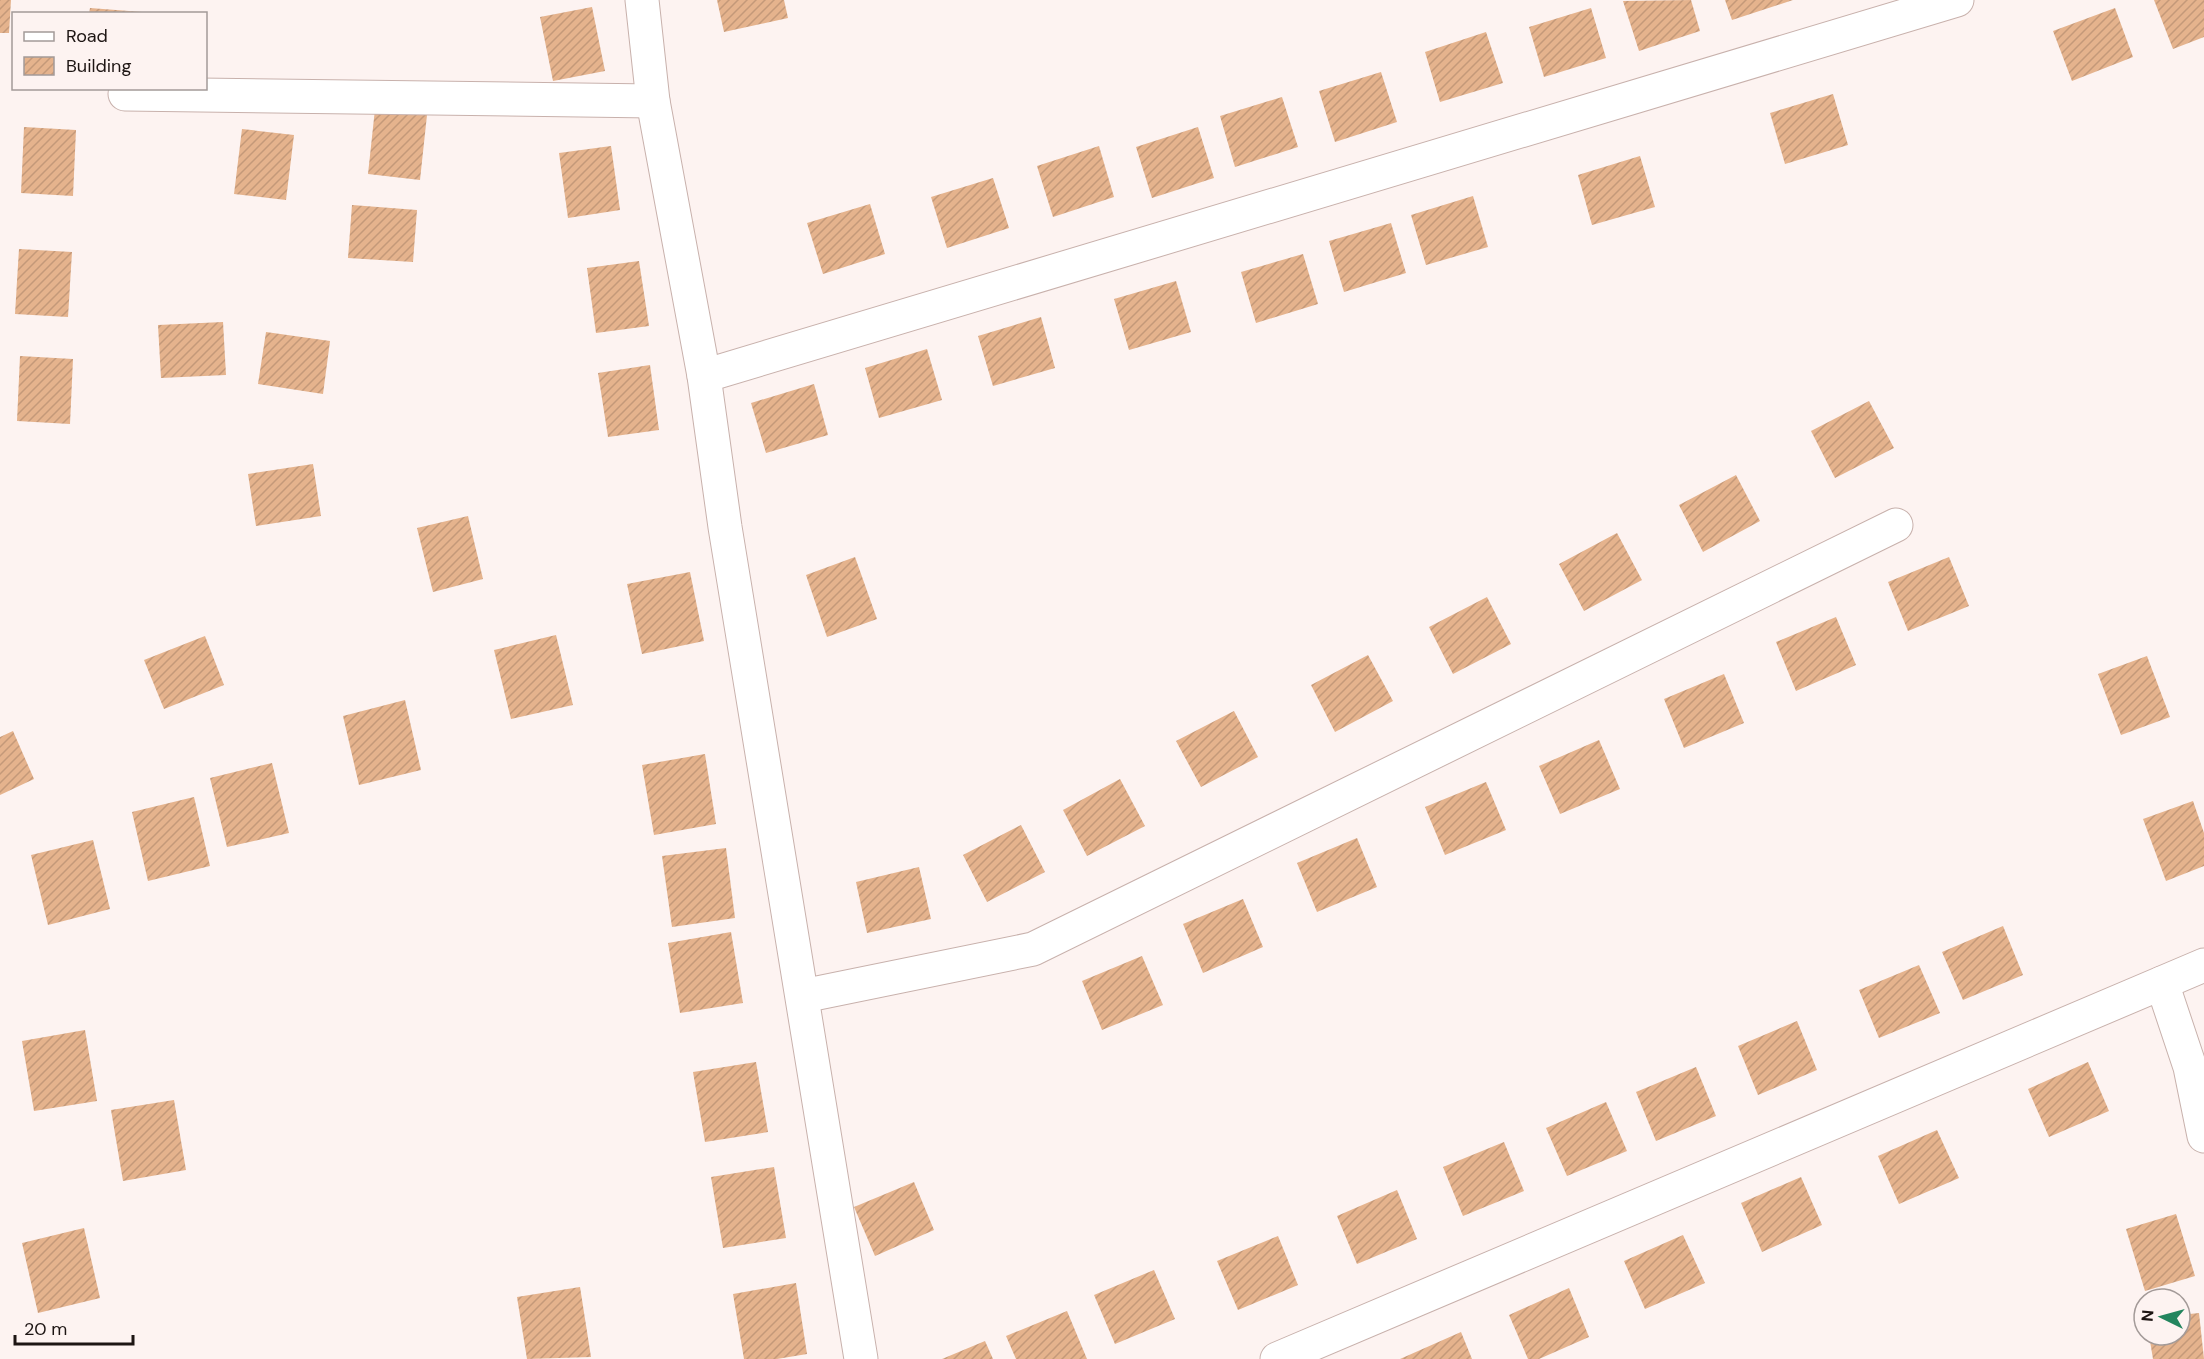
<svg xmlns="http://www.w3.org/2000/svg" width="2204" height="1359" viewBox="0 0 2204 1359" font-family="'DM Sans',sans-serif">
  <defs>
    <pattern id="building-hatch" width="6" height="6" patternUnits="userSpaceOnUse" patternTransform="scale(1.5)"><rect width="6" height="6" fill="#e5b38d"/><path d="M-1 1l2-2M0 6l6-6M5 7l2-2" fill="none" stroke="#c49979"/></pattern>
  </defs>
  <rect width="100%" height="100%" fill="#fdf3f1"/>
  <g fill="url(#building-hatch)">
    <path d="M0 0H11L9 33H0Z"/>
    <path d="M717 0H784L788 18 724 32Z"/>
    <path d="M1691 0 1700 31 1639 51 1623 1Z"/>
    <path d="M1725 0H1793L1732 20Z"/>
    <path d="M2154 0H2204V37L2173 49Z"/>
    <path d="M592 7 605 71 553 81 540 17Z"/>
    <path d="M90 8 142 12V14H89Z"/>
    <path d="M1591 8 1606 58 1544 77 1529 27Z"/>
    <path d="M2115 8 2133 57 2072 81 2053 31Z"/>
    <path d="M1486 32 1503 83 1440 102 1425 52Z"/>
    <path d="M1381 72 1397 122 1335 142 1319 91Z"/>
    <path d="M1833 94 1848 145 1785 164 1770 113Z"/>
    <path d="M1282 97 1298 147 1235 167 1220 116Z"/>
    <path d="M375 109 427 115 420 180 368 174Z"/>
    <path d="M24 127 76 130 73 196 21 193Z"/>
    <path d="M1198 127 1214 178 1152 198 1136 147Z"/>
    <path d="M242 129 294 135 286 200 234 194Z"/>
    <path d="M611 146 620 210 568 218 559 153Z"/>
    <path d="M1099 146 1114 197 1053 217 1037 166Z"/>
    <path d="M1640 156 1655 207 1592 225 1578 175Z"/>
    <path d="M993 178 1009 228 947 248 931 197Z"/>
    <path d="M1473 196 1488 247 1426 265 1411 215Z"/>
    <path d="M870 204 885 254 823 274 807 223Z"/>
    <path d="M352 205 417 210 413 262 348 258Z"/>
    <path d="M1391 223 1406 273 1344 292 1329 241Z"/>
    <path d="M19 249 72 252 68 317 15 314Z"/>
    <path d="M1303 254 1318 304 1256 323 1241 272Z"/>
    <path d="M639 261 649 326 596 333 587 268Z"/>
    <path d="M1176 281 1191 332 1129 350 1114 299Z"/>
    <path d="M1041 317 1055 368 993 386 978 336Z"/>
    <path d="M223 322 226 375 161 378 158 325Z"/>
    <path d="M266 332 330 341 323 394 258 384Z"/>
    <path d="M927 349 942 400 879 418 865 368Z"/>
    <path d="M20 356 73 359 70 424 17 421Z"/>
    <path d="M650 365 659 430 608 437 598 373Z"/>
    <path d="M814 384 828 435 766 453 751 403Z"/>
    <path d="M1869 401 1894 448 1835 478 1811 431Z"/>
    <path d="M313 464 321 516 256 526 248 474Z"/>
    <path d="M1736 475 1760 521 1703 552 1679 505Z"/>
    <path d="M468 516 483 579 433 592 417 528Z"/>
    <path d="M1617 533 1642 580 1584 611 1559 564Z"/>
    <path d="M855 557 877 619 827 637 806 575Z"/>
    <path d="M1949 557 1969 606 1908 631 1888 582Z"/>
    <path d="M690 572 704 641 642 654 627 584Z"/>
    <path d="M1487 597 1511 644 1453 674 1429 627Z"/>
    <path d="M1836 617 1856 665 1796 691 1776 642Z"/>
    <path d="M556 635 573 705 511 719 494 650Z"/>
    <path d="M205 636 224 685 164 709 144 660Z"/>
    <path d="M1368 655 1393 701 1335 732 1311 685Z"/>
    <path d="M2147 656 2170 717 2121 735 2098 674Z"/>
    <path d="M1724 674 1744 723 1684 748 1664 699Z"/>
    <path d="M405 700 421 770 359 785 343 716Z"/>
    <path d="M1234 711 1258 757 1201 787 1176 741Z"/>
    <path d="M13 731 34 779 0 795V737Z"/>
    <path d="M1599 740 1620 789 1560 814 1539 766Z"/>
    <path d="M705 754 716 824 654 835 642 765Z"/>
    <path d="M272 763 289 833 227 847 210 778Z"/>
    <path d="M1120 779 1145 826 1087 856 1063 810Z"/>
    <path d="M1486 782 1506 830 1445 855 1425 807Z"/>
    <path d="M194 797 210 866 148 881 132 812Z"/>
    <path d="M2193 801 2204 833V866L2166 881 2143 819Z"/>
    <path d="M1021 825 1045 872 987 902 963 855Z"/>
    <path d="M1357 838 1377 887 1317 912 1297 863Z"/>
    <path d="M93 840 110 909 48 925 31 855Z"/>
    <path d="M726 848 735 918 672 927 662 856Z"/>
    <path d="M919 867 931 919 867 933 856 882Z"/>
    <path d="M1243 899 1263 947 1203 973 1183 924Z"/>
    <path d="M2003 926 2023 975 1963 1000 1942 952Z"/>
    <path d="M731 932 743 1003 680 1013 668 943Z"/>
    <path d="M1142 956 1163 1005 1102 1030 1082 981Z"/>
    <path d="M1919 965 1940 1013 1879 1038 1859 990Z"/>
    <path d="M1797 1021 1817 1070 1758 1095 1738 1046Z"/>
    <path d="M85 1030 97 1101 34 1111 22 1041Z"/>
    <path d="M756 1062 768 1132 705 1142 693 1072Z"/>
    <path d="M2088 1062 2109 1111 2049 1137 2028 1089Z"/>
    <path d="M1696 1067 1716 1116 1656 1141 1636 1092Z"/>
    <path d="M174 1100 186 1170 123 1181 111 1110Z"/>
    <path d="M1606 1102 1627 1151 1567 1176 1546 1128Z"/>
    <path d="M1937 1130 1959 1178 1899 1204 1878 1156Z"/>
    <path d="M1504 1142 1524 1191 1463 1216 1443 1167Z"/>
    <path d="M774 1167 786 1238 723 1248 711 1177Z"/>
    <path d="M1801 1177 1822 1225 1762 1252 1741 1203Z"/>
    <path d="M914 1182 934 1230 875 1256 854 1207Z"/>
    <path d="M1397 1190 1417 1239 1357 1264 1337 1216Z"/>
    <path d="M2176 1214 2195 1276 2145 1291 2126 1229Z"/>
    <path d="M84 1228 100 1298 38 1313 22 1243Z"/>
    <path d="M1683 1235 1705 1283 1645 1309 1624 1261Z"/>
    <path d="M1278 1236 1298 1285 1238 1310 1217 1261Z"/>
    <path d="M1154 1270 1175 1319 1115 1344 1094 1295Z"/>
    <path d="M796 1283 807 1354 777 1359H744L733 1294Z"/>
    <path d="M580 1287 591 1357 527 1359 517 1297Z"/>
    <path d="M1569 1288 1589 1337 1539 1359H1528L1509 1315Z"/>
    <path d="M1067 1311 1087 1359H1016L1006 1336Z"/>
    <path d="M2199 1313 2204 1359H2153L2149 1335H2180V1315Z"/>
    <path d="M1461 1332 1472 1359H1400Z"/>
    <path d="M985 1341 993 1359H942Z"/>
  </g>
  <g fill="none" stroke-linecap="round" stroke-linejoin="round">
    <g stroke="#c8b1ac" stroke-width="35">
      <g id="minor">
        <path d="M642 0 653 101 704 376 725 527 861 1359"/>
        <path d="M125 94 653 101"/>
        <path d="M704 376 1957 0"/>
        <path d="M2162 983 2190 1067 2204 1136"/>
        <path d="M803 996 1033 949 1896 525"/>
        <path d="M1277 1359 2204 965"/>
      </g>
    </g>
    <use href="#minor" stroke="#fff" stroke-width="33"/>
  </g>
  <rect x="12" y="12" width="195" height="78" fill="#fdf3f1" stroke="#a39a98" stroke-width="1.5"/>
  <rect x="24" y="32" width="30" height="9" fill="#ffffff" stroke="#a39a98" stroke-width="1.5"/>
  <text x="66" y="42" font-size="18" fill="#1d1513">Road</text>
  <rect x="24" y="57" width="30" height="18" fill="url(#building-hatch)" stroke="#a39a98" stroke-width="1.5"/>
  <text x="66" y="72" font-size="18" fill="#1d1513">Building</text>
  <g transform="translate(2162 1317) rotate(275)"><circle r="28" fill="#fdf3f1" stroke="#a39a98" stroke-width="1.5"/>
  <path d="M0-4.5L10 22L0 15L-10 22Z" fill="#23855e"/>
  <text y="-9" font-size="16" font-weight="bold" text-anchor="middle" fill="#1d1513">N</text>
  </g>
  <path d="M15 1335v9h118v-9" fill="none" stroke="#1d1513" stroke-width="3"/>
  <text x="24" y="1335" font-size="18" fill="#1d1513" stroke="#fdf3f1" stroke-width="4.5" paint-order="stroke">20 m</text>
</svg>
